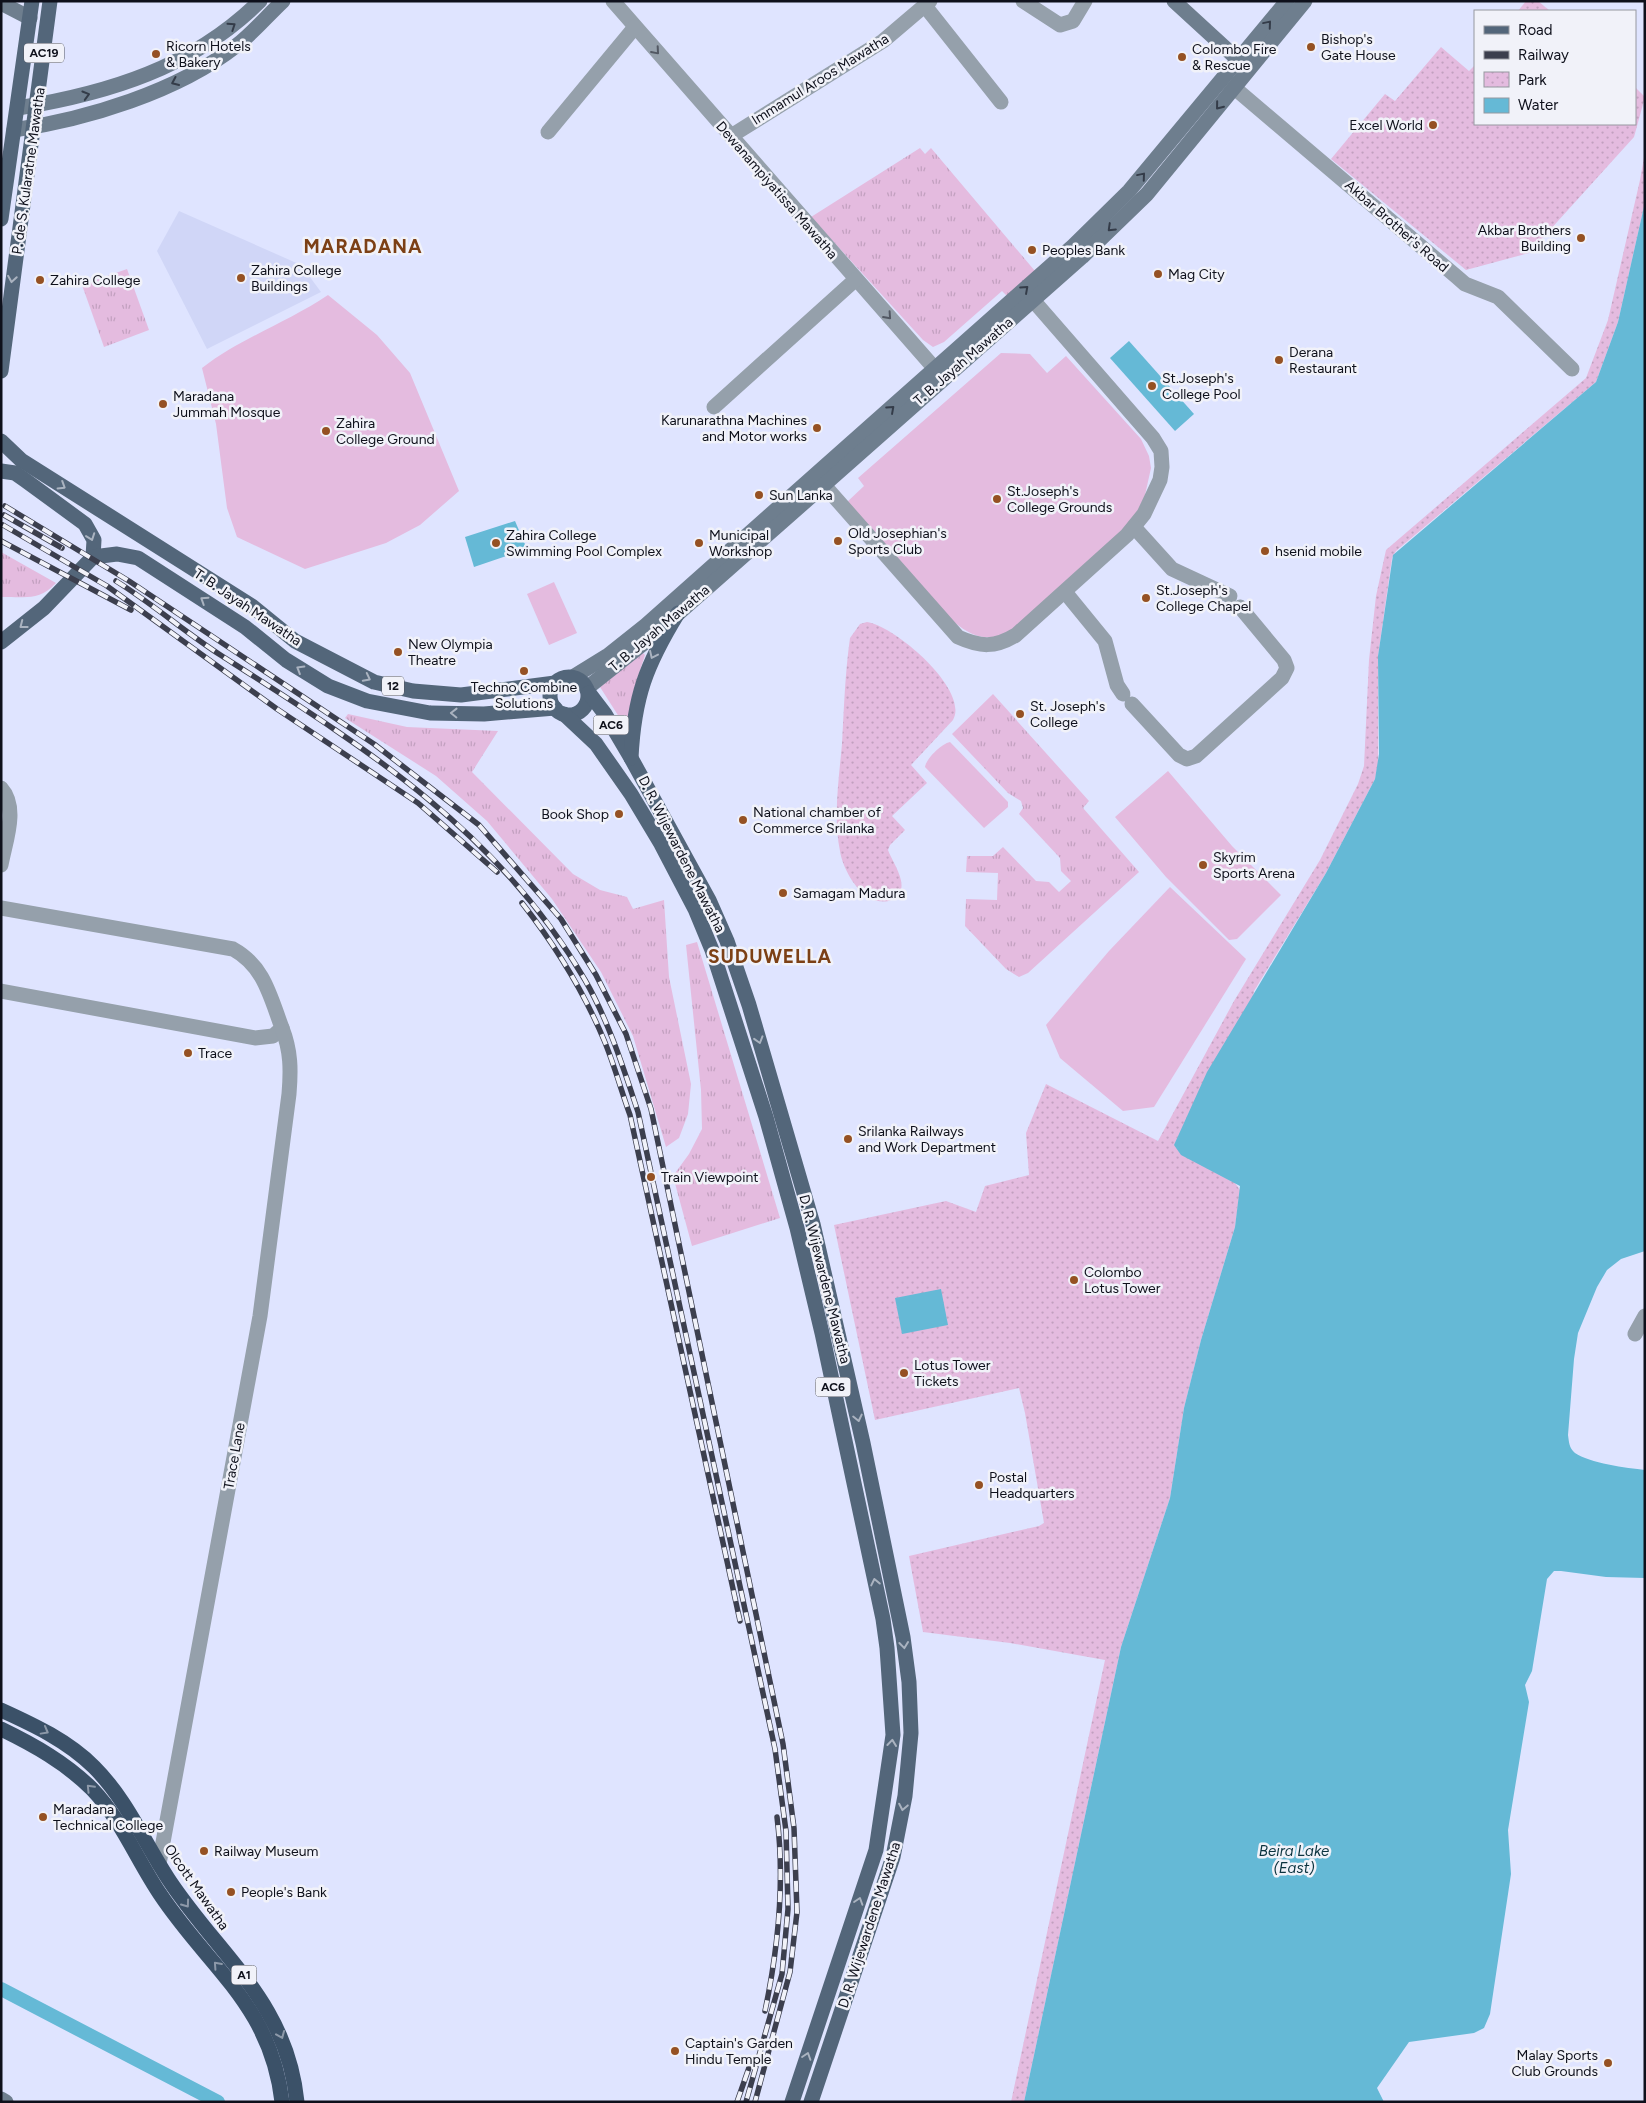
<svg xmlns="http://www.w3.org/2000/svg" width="1646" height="2103" viewBox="0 0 1646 2103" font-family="Figtree,sans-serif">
  <defs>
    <pattern id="grass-tufts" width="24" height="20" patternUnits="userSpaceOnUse" patternTransform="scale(1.25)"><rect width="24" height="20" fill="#e4bbdf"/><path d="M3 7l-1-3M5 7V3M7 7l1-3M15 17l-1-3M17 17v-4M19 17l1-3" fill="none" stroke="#c2a0bf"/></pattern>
    <pattern id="park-dots" width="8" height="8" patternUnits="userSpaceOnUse" patternTransform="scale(1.25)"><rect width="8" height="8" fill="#e4bbdf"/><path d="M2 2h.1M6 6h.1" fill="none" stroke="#c2a0bf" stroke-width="1.8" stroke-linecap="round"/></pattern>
  </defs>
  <rect width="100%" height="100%" fill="#dfe4ff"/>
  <path fill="#d0d6f7" d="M179 211 301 265 321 292 207 349 157 251Z"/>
  <g fill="url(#grass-tufts)">
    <path d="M920 148 925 154 931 148 1035 271 1007 296 1002 291 944 342 933 347 923 340 811 217Z"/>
    <path d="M127 269 149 330 104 347 82 285Z"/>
    <path d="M1 553V552L56 583C38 602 25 596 1 597Z"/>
    <path d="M643 653 645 655 634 689 628 731 600 687Z"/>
    <path d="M993 694 1089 801 1083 808 1139 872 1028 973 1019 977 1006 969 965 926 966 899 997 900 998 873 966 872 967 856H993L1003 847 1036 881 1049 882 1059 892 1071 881 1061 871 1060 858 1019 814 1023 808 1021 801 1008 793 952 734Z"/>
    <path d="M348 714 407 727 498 731 472 772 573 874 600 890 627 897 633 909 664 900 669 977 691 1084 688 1114 679 1138 666 1147 633 1036 601 972 552 899 487 821 436 776 345 718Z"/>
    <path d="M697 942 780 1218 692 1246 673 1176 689 1154 702 1129 701 1090 686 945Z"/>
  </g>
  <g fill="url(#park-dots)">
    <path d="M1526 1H1538L1550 11H1518Z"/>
    <path d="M1441 47 1469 71 1475 65V124H1635V87L1645 97 1634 137 1529 253 1466 270 1331 159 1385 94 1395 101Z"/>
    <path d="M1645 152V202L1618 322 1596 382 1396 551 1392 558 1378 656V765L1375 779 1326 873 1254 991 1235 1183 1240 1190 1235 1227 1201 1340 1184 1408 1170 1498 1121 1647 1024 2102H1011L1105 1660 1010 1643 923 1632 909 1556 1039 1526 1044 1523 1025 1413 1019 1388 875 1420 834 1225 946 1201 976 1212 985 1186 1029 1175 1026 1133 1046 1084 1158 1141 1234 1001 1320 860 1358 784 1364 766 1369 660 1376 596 1386 550 1586 378 1608 320 1640 180Z"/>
    <path d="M867 622C895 626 970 690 953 720L911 765 927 783 892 816 905 830 890 845 888 850C893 864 914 890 891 900 885 903 875 901 869 898 855 890 842 866 840 851 833 817 839 778 842 744 844 709 845 673 850 638L860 624Z"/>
  </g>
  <g fill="#e4bbdf">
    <path d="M328 295 377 335 410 373 459 491 420 525 386 543 305 569 237 537 227 508 216 424 202 368C241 338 288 322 328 295Z"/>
    <path d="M1001 353 1030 354 1047 373 1066 356 1141 439 1149 456 1151 468 1145 495 1136 515 1109 545 1008 634C986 641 972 637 954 622L846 503 864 486 858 478Z"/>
    <path d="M554 582 577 633 549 645 527 594Z"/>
    <path d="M950 742 1008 802V807L984 828 925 767C926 759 941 744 950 742Z"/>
    <path d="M1168 771 1232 846 1281 895 1237 939 1229 940 1166 877 1115 817Z"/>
    <path d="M1170 887 1246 959 1154 1107 1123 1111 1060 1058 1046 1025 1109 951Z"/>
  </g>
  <g fill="#65b9d6">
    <path d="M1645 202V1251L1621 1259 1607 1270 1597 1287 1578 1333 1574 1359 1568 1435C1569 1442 1569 1448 1575 1453 1589 1463 1627 1468 1645 1470V1578L1606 1577 1561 1571H1554L1547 1579 1532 1671 1525 1685 1529 1702 1508 1830 1511 1874 1490 2014 1484 2028 1474 2033 1409 2042 1377 2088 1384 2102H1024L1121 1647 1170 1498 1184 1408 1201 1340 1235 1227 1240 1186 1181 1155 1174 1145 1207 1072 1326 873 1375 779 1379 754 1378 656 1393 555 1596 382 1618 322Z"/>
    <path d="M1129 341 1194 414 1175 431 1110 358Z"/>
    <path d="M515 521 527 549 474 567 465 537Z"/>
    <path d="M941 1289 948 1325 902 1334 895 1298Z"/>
  </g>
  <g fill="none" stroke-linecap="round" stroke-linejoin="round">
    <path stroke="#65b9d6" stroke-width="14" d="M1 1989 218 2102"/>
    <g stroke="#95a0ab" stroke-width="15">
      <path d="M613 1 943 378"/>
      <path d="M1023 1 1060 25 1073 21 1085 1"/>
      <path d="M925 6 1001 102"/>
      <path d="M1224 79 1457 277 1465 284 1498 297 1572 369"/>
      <path d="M548 132 635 27"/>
      <path d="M731 136 883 41 930 1"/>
      <path d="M714 407 855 280"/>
      <path d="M823 484 958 637C980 647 995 648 1016 635L1127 535 1144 514 1160 480 1162 467 1161 451 1153 438 1032 299"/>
      <path d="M1134 527 1172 569 1230 596"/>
      <path d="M1065 592 1105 641 1117 685 1123 694"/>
      <path d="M1132 704 1179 755 1187 759 1196 756 1282 678 1287 668 1284 660 1240 607"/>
      <path d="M1 788C19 808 5 842 1 865"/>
      <path d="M1 908 233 949C264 966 270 996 282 1028L273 1036 255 1038 1 991"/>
      <path d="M1635 1334 1645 1316"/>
      <path d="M159 1864 260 1316 289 1094C291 1070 291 1051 282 1028"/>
    </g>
    <g stroke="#6e7e8e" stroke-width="15">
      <path d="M1174 1 1246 67"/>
      <path d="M1 3 30 18"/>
      <path d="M18 108C109 93 192 68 260 1"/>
      <path d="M14 130C87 119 177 92 236 46 253 33 267 16 283 1"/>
      <path d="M573 677 607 656 646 625 1073 246 1129 191 1287 1"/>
      <path d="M587 688 654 635 1082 257 1147 194 1305 1"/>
      <path d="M1 2099 6 2102"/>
    </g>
    <g stroke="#53667a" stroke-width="15">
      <path d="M1 219 32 1"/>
      <path d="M1 371 50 1"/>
      <path d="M1 441 21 460 252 606 295 641 374 682 413 691 461 695 555 683"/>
      <path d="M1 471 15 473 25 480 85 524 94 540 93 557 44 608 1 642"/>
      <path d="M93 557 117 554 138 558 245 627 286 660 328 686 367 701 430 713 484 714 555 708"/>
      <circle cx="569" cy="696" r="19"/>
      <path d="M589 693 605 714 631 758 709 900 727 941 749 1005 813 1224 863 1443 903 1637 909 1682 911 1733 905 1796 893 1857 811 2102"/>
      <path d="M564 714 596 744 631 794 661 844 695 909 712 950 766 1117 797 1228 822 1333 883 1619 887 1648 893 1735 876 1850 792 2102"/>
      <path d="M631 758C634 697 646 665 678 613"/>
    </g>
    <g stroke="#3b5168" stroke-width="15">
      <path d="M1 1710C34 1725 68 1741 94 1767 127 1800 144 1842 169 1880 220 1957 287 2002 297 2102"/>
      <path d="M1 1729C34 1745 66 1763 92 1789 121 1819 137 1860 160 1894 209 1968 271 2005 282 2102"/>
    </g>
    <g stroke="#3c3f4e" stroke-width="5.5">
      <g id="rail">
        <path d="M5 506 129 581 374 744 479 825 561 919 596 975 626 1034 651 1109 783 1744 794 1828 797 1912 790 1972 755 2102"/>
        <path d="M4 515 62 548"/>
        <path d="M3 525 107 586 277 709 418 803 497 872"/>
        <path d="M1 541 131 610"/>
        <path d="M116 581C153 604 186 633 222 656 364 747 498 830 585 980 609 1022 623 1067 638 1112L775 1749 786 1831 788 1909 782 1974 746 2102"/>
        <path d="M522 903C555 945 583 990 604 1040 614 1064 621 1090 630 1115L740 1621"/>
        <path d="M765 2011C778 1949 785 1881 777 1817"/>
        <path d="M737 2102 751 2062"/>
      </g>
    </g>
    <use href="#rail" stroke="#f1f2f9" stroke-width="4" stroke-dasharray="11" stroke-linecap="butt"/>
  </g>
  <defs><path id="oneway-chevron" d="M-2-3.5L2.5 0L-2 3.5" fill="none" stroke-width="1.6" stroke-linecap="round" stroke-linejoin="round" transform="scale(1.25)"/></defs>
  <g stroke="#343c49">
    <use href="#oneway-chevron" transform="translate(1268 24) rotate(-50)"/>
    <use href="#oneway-chevron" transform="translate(232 26) rotate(-34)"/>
    <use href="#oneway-chevron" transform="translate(175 82) rotate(156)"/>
    <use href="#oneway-chevron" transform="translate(86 95) rotate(-16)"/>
    <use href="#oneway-chevron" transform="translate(1219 106) rotate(129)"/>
    <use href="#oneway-chevron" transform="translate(1142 176) rotate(-50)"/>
    <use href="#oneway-chevron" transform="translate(1111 228) rotate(136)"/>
    <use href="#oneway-chevron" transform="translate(1025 289) rotate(-42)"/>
    <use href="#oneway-chevron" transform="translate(891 409) rotate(-42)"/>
  </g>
  <g stroke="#525863">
    <use href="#oneway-chevron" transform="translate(656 51) rotate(49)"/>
    <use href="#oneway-chevron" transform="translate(888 316) rotate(48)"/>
  </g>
  <g stroke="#aab3c0">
    <use href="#oneway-chevron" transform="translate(12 279) rotate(99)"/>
    <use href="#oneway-chevron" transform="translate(62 486) rotate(32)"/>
    <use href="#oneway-chevron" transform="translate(91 537) rotate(70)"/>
    <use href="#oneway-chevron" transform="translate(204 600) rotate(-147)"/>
    <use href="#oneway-chevron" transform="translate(23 625) rotate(142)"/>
    <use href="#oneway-chevron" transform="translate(653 655) rotate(115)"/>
    <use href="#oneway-chevron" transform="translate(300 669) rotate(-149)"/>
    <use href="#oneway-chevron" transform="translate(367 678) rotate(27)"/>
    <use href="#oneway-chevron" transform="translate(454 713) rotate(-179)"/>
    <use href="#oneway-chevron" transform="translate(759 1040) rotate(73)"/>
    <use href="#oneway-chevron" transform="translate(858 1418) rotate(77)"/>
    <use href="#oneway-chevron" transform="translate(875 1582) rotate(-102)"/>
    <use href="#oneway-chevron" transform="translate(904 1645) rotate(83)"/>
    <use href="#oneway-chevron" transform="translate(892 1743) rotate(-84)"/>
    <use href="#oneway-chevron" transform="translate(903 1807) rotate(101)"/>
    <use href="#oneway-chevron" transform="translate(859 1901) rotate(-72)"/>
    <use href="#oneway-chevron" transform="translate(807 2056) rotate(-72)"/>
  </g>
  <g stroke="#8d99a9">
    <use href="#oneway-chevron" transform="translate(45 1731) rotate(29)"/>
    <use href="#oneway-chevron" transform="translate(90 1788) rotate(-134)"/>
    <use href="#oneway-chevron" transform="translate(186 1904) rotate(54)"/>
    <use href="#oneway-chevron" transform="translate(217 1965) rotate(-132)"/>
    <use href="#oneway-chevron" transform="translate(281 2035) rotate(67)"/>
  </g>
  <g fill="#955123" stroke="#f1f2f9" stroke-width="2">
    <circle cx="1311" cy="47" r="5"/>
    <circle cx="156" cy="54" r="5"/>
    <circle cx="1182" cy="57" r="5"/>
    <circle cx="1433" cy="125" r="5"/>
    <circle cx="1581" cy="238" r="5"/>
    <circle cx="1032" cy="250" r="5"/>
    <circle cx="1158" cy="274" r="5"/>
    <circle cx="241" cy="278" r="5"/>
    <circle cx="40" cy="280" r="5"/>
    <circle cx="1279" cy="360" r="5"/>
    <circle cx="1152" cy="386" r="5"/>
    <circle cx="163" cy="404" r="5"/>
    <circle cx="817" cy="428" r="5"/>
    <circle cx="326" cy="431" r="5"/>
    <circle cx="759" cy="495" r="5"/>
    <circle cx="997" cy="499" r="5"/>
    <circle cx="838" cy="541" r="5"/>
    <circle cx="496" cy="543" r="5"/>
    <circle cx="699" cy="543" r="5"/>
    <circle cx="1265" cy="551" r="5"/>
    <circle cx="1146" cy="598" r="5"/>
    <circle cx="398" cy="652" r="5"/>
    <circle cx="524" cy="671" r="5"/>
    <circle cx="1020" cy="714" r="5"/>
    <circle cx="619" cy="814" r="5"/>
    <circle cx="743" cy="820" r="5"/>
    <circle cx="1203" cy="865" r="5"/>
    <circle cx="783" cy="893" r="5"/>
    <circle cx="188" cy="1053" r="5"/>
    <circle cx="848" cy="1139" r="5"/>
    <circle cx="651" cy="1177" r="5"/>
    <circle cx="1074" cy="1280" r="5"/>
    <circle cx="904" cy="1373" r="5"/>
    <circle cx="979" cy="1485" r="5"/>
    <circle cx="43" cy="1817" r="5"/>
    <circle cx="204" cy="1851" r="5"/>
    <circle cx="231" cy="1892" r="5"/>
    <circle cx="675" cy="2051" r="5"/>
    <circle cx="1608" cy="2063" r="5"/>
  </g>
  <g text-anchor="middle" stroke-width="5" stroke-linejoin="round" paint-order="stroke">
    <g fill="#f1f2f9" stroke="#52545e" stroke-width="1">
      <rect x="24" y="43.5" width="40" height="19" rx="4"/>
      <rect x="382" y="676.5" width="22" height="19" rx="4"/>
      <rect x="593.5" y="715.5" width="35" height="19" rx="4"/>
      <rect x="815.5" y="1377.5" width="35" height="19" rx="4"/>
      <rect x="231.5" y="1965.5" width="25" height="19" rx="4"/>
    </g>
    <g font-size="12" font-weight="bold" fill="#0e101b">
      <text x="44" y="57">AC19</text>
      <text x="393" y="690">12</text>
      <text x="611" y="729">AC6</text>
      <text x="833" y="1391">AC6</text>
      <text x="244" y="1979">A1</text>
    </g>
    <g font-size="14" fill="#0e101b" stroke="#f1f2f9" text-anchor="start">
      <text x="1321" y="44">Bishop's<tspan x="1321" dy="16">Gate House</tspan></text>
      <text x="166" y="51">Ricorn Hotels<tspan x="166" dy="16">&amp; Bakery</tspan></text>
      <text x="1192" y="54">Colombo Fire<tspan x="1192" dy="16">&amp; Rescue</tspan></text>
      <text x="1423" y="130" text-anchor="end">Excel World</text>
      <text x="1571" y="235" text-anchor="end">Akbar Brothers<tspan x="1571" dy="16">Building</tspan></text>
      <text x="1042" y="255">Peoples Bank</text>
      <text x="251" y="275">Zahira College<tspan x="251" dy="16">Buildings</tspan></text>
      <text x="1168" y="279">Mag City</text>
      <text x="50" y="285">Zahira College</text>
      <text x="1289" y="357">Derana<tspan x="1289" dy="16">Restaurant</tspan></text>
      <text x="1162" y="383">St.Joseph's<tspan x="1162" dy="16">College Pool</tspan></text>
      <text x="173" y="401">Maradana<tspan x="173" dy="16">Jummah Mosque</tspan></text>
      <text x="807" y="425" text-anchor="end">Karunarathna Machines<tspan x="807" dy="16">and Motor works</tspan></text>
      <text x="336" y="428">Zahira<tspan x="336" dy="16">College Ground</tspan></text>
      <text x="1007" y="496">St.Joseph's<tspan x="1007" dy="16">College Grounds</tspan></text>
      <text x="769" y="500">Sun Lanka</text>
      <text x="848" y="538">Old Josephian's<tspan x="848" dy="16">Sports Club</tspan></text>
      <text x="506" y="540">Zahira College<tspan x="506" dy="16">Swimming Pool Complex</tspan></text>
      <text x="709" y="540">Municipal<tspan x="709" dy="16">Workshop</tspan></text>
      <text x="1275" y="556">hsenid mobile</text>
      <text x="1156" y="595">St.Joseph's<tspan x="1156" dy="16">College Chapel</tspan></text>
      <text x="408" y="649">New Olympia<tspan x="408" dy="16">Theatre</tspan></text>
      <text x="524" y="692" text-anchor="middle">Techno Combine<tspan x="524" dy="16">Solutions</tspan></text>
      <text x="1030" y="711">St. Joseph's<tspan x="1030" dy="16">College</tspan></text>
      <text x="753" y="817">National chamber of<tspan x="753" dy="16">Commerce Srilanka</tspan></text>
      <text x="609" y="819" text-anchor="end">Book Shop</text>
      <text x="1213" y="862">Skyrim<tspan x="1213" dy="16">Sports Arena</tspan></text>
      <text x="793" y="898">Samagam Madura</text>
      <text x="198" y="1058">Trace</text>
      <text x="858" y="1136">Srilanka Railways<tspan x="858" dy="16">and Work Department</tspan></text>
      <text x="661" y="1182">Train Viewpoint</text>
      <text x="1084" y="1277">Colombo<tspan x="1084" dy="16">Lotus Tower</tspan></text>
      <text x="914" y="1370">Lotus Tower<tspan x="914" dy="16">Tickets</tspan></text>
      <text x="989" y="1482">Postal<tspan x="989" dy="16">Headquarters</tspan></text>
      <text x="53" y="1814">Maradana<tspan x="53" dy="16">Technical College</tspan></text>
      <text x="214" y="1856">Railway Museum</text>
      <text x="241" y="1897">People's Bank</text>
      <text x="685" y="2048">Captain's Garden<tspan x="685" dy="16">Hindu Temple</tspan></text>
      <text x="1598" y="2060" text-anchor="end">Malay Sports<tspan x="1598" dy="16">Club Grounds</tspan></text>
    </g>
    <g font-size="14" fill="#0e101b" stroke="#f1f2f9">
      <text transform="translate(820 79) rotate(-32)" y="5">Immamul Aroos Mawatha</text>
      <text transform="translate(28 171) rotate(-82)" y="5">P. de S. Kularatne Mawatha</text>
      <text transform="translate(777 190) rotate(49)" y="5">Dewanampiyatissa Mawatha</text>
      <text transform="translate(1397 226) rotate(41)" y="5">Akbar Brother's Road</text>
      <text transform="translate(963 361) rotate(-41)" y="5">T. B. Jayah Mawatha</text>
      <text transform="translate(248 607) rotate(34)" y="5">T. B. Jayah Mawatha</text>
      <text transform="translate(659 628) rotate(-40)" y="5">T. B. Jayah Mawatha</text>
      <text transform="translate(682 854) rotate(63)" y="5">D. R. Wijewardene Mawatha</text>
      <text transform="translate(825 1279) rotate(76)" y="5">D. R. Wijewardene Mawatha</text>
      <text transform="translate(234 1456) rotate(-80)" y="5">Trace Lane</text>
      <text transform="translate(197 1887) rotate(55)" y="5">Olcott Mawatha</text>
      <text transform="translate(869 1925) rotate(-72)" y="5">D. R. Wijewardene Mawatha</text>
    </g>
    <g font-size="15" font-style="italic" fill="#0b333f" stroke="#f1f2f9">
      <text x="1294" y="1856">Beira Lake<tspan x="1294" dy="17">(East)</tspan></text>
    </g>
    <g font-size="19" font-weight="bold" letter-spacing="1" fill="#7c4015" stroke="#f1f2f9">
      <text x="363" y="253">MARADANA</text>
      <text x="770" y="963">SUDUWELLA</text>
    </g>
  </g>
  <rect width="1646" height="2103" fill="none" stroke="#0e101b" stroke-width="5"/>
  <rect x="1474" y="10" width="162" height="115" fill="#f1f2f9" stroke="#9698a0"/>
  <rect x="1484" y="26" width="25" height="8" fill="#53667a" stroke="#9698a0"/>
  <text x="1518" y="35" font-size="15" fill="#0e101b">Road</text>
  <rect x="1484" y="51" width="25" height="8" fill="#3c3f4e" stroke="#9698a0"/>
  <text x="1518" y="60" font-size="15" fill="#0e101b">Railway</text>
  <rect x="1484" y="72" width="25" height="15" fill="url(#park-dots)" stroke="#9698a0"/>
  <text x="1518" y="85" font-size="15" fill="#0e101b">Park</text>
  <rect x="1484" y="98" width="25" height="15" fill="#65b9d6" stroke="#9698a0"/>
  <text x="1518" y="110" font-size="15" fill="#0e101b">Water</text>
</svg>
